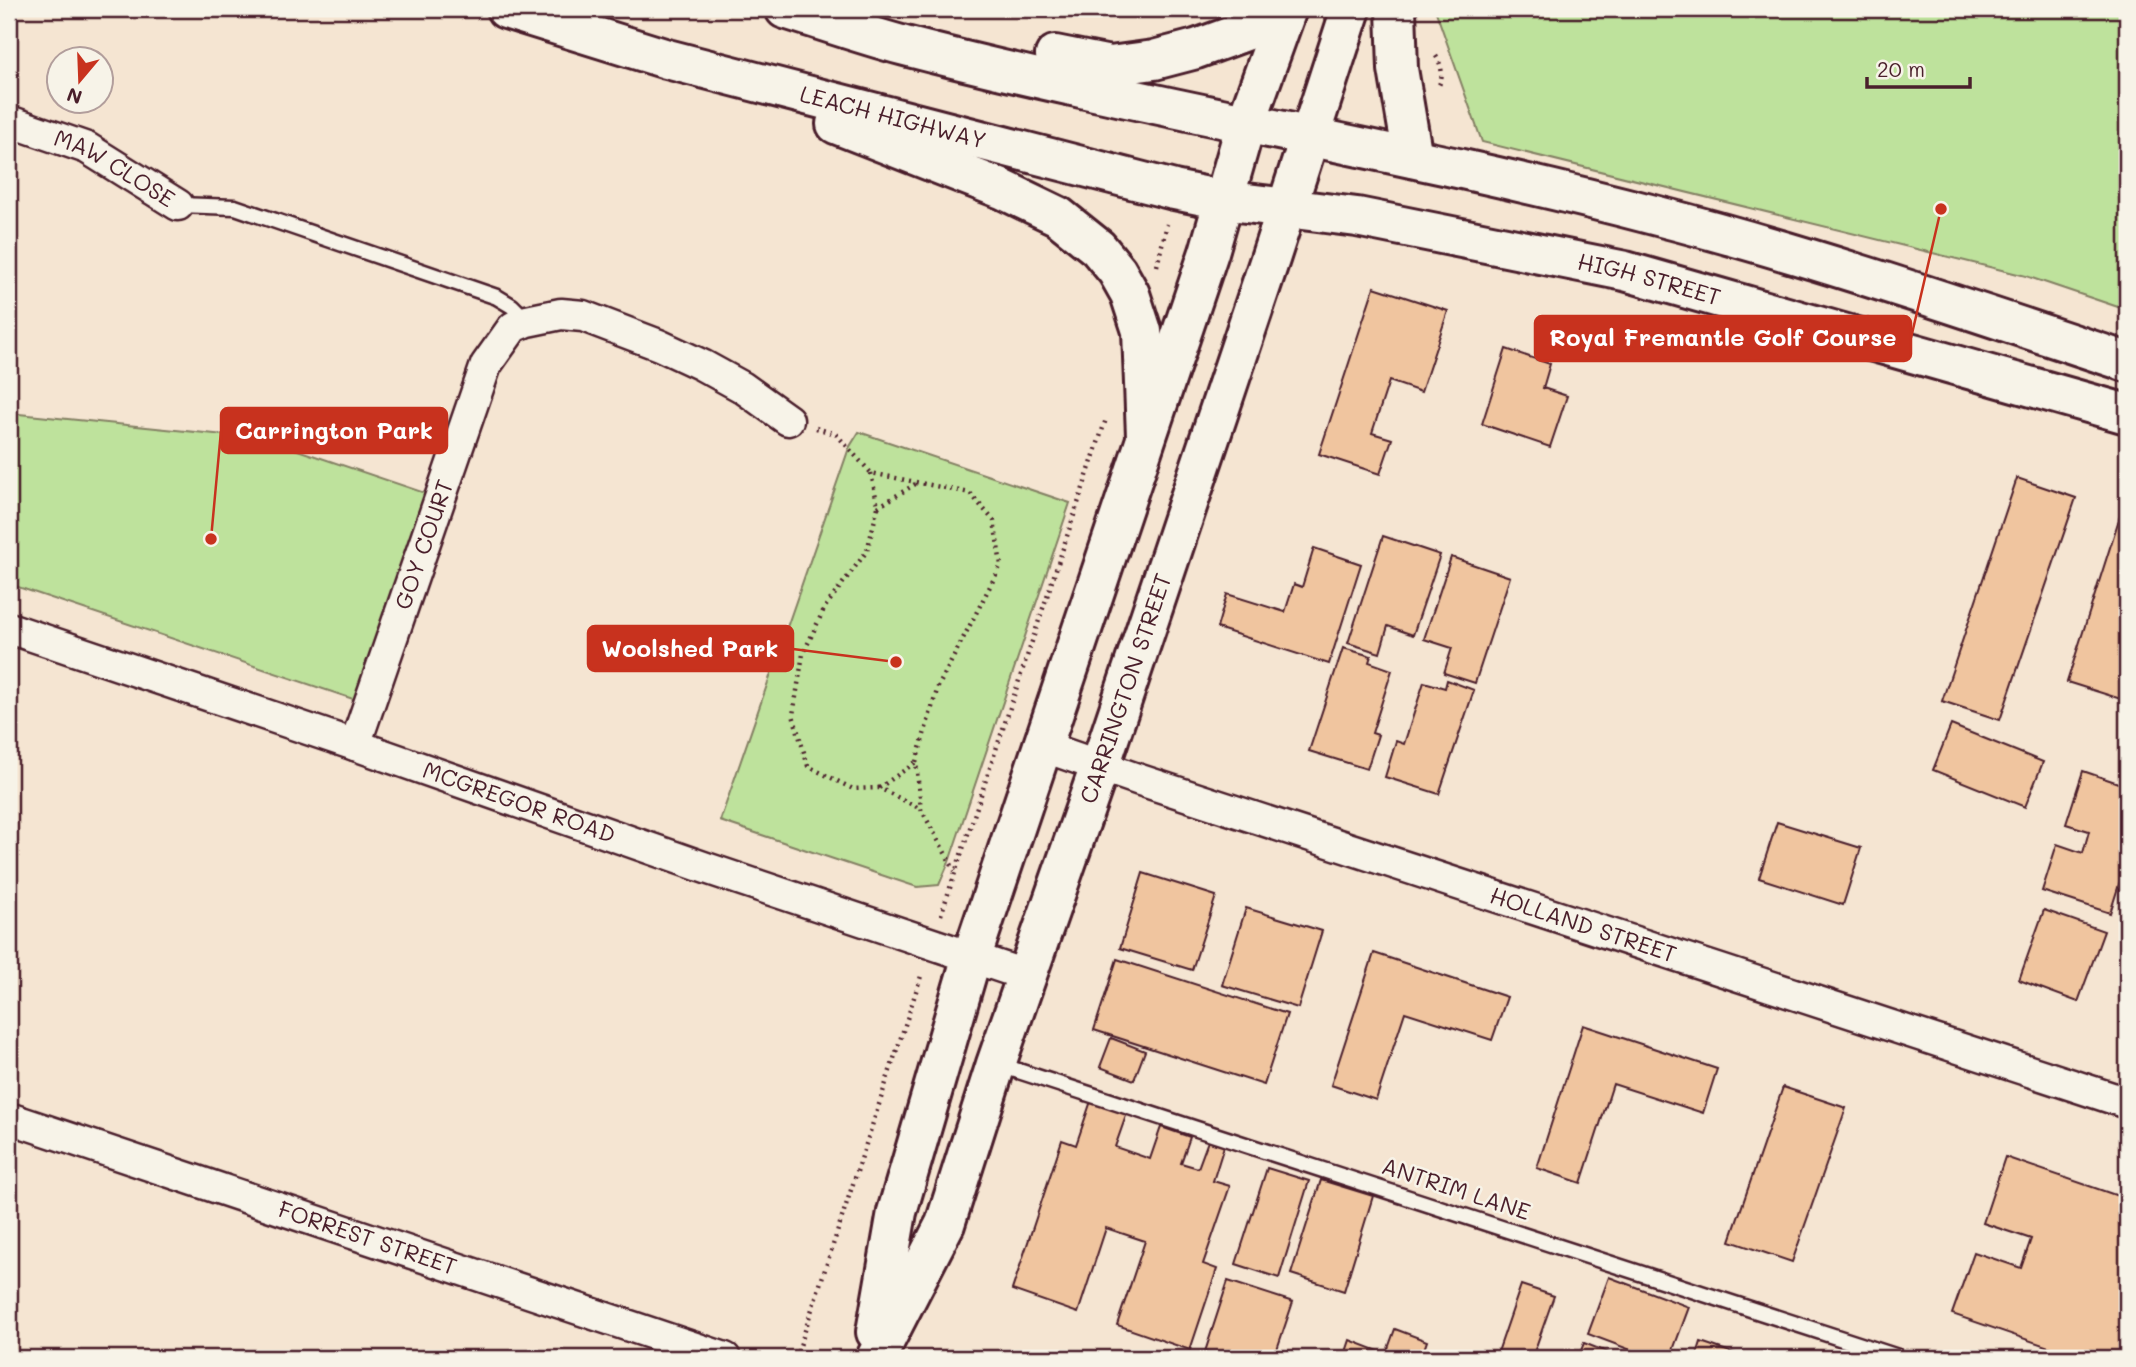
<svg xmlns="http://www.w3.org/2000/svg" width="2136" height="1367" viewBox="0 0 2136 1367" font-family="Mali,sans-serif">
  <rect width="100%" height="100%" fill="#f5e5d2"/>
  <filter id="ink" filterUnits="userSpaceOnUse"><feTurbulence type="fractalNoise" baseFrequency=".0143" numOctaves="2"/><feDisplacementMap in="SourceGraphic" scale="14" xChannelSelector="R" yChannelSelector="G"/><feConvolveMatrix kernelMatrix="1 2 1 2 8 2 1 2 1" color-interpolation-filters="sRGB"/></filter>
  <g filter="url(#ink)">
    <g fill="#bee29c" stroke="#848064" stroke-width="2">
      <path d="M1435 9H2127V310L2026 276 1482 142Z"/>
      <path d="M9 413 265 439 428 494 356 700 9 584Z"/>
      <path d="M859 432 1070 503 949 862 939 885 917 887 720 821 849 448Z"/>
    </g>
    <g fill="#f0c59f" stroke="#4a1f2b" stroke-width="2">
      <path d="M1374 287 1448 311 1421 392 1389 381 1372 433 1392 439 1380 474 1319 454Z"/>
      <path d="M1506 349 1550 364 1543 388 1567 396 1550 447 1482 424Z"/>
      <path d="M2017 478 2076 498 2000 720 1942 701Z"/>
      <path d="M2121 513 2127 515V701L2067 682Z"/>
      <path d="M1383 536 1440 555 1413 635 1388 626 1380 653 1348 643Z"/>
      <path d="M1314 548 1361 564 1329 664 1217 628 1227 594 1285 612 1294 584 1302 587Z"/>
      <path d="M1451 557 1510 577 1475 683 1444 673 1452 648 1424 639Z"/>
      <path d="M1343 648 1371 656 1369 662 1392 670 1372 733 1378 735 1367 769 1309 751Z"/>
      <path d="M1447 680 1474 690 1439 794 1385 777 1396 741 1404 744 1424 682 1445 688Z"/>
      <path d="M1951 725 2043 762 2025 807 1933 770Z"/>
      <path d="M2083 771 2127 786V859L2110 913 2042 891 2057 844 2083 853 2089 831 2066 824Z"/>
      <path d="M1777 822 1861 848 1843 905 1759 878Z"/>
      <path d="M1143 873 1216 896 1192 970 1120 948Z"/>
      <path d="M1246 908 1322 931 1298 1008 1222 985Z"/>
      <path d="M2044 910 2104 931 2078 1002 2019 980Z"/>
      <path d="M1374 953 1507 997 1492 1040 1405 1012 1376 1100 1331 1085Z"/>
      <path d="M1117 959 1287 1014 1264 1085 1094 1030Z"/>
      <path d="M1583 1025 1717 1069 1703 1113 1613 1084 1581 1183 1537 1168Z"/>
      <path d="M1111 1038 1145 1051 1134 1080 1100 1067Z"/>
      <path d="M1783 1087 1846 1108 1792 1262 1730 1241Z"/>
      <path d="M1091 1101 1127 1113 1115 1147 1150 1159 1161 1127 1190 1137 1181 1163 1198 1168 1208 1141 1224 1146 1213 1181 1230 1186 1203 1264 1217 1269 1190 1350 1117 1325 1145 1241 1106 1228 1078 1313 1012 1290 1062 1140 1076 1145Z"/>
      <path d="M2005 1157 2127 1199V1358H2081L1952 1314 1974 1252 2021 1268 2031 1239 1983 1223Z"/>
      <path d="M1267 1168 1309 1181 1279 1278 1236 1264Z"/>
      <path d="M1321 1180 1373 1196 1344 1291 1291 1274Z"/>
      <path d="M1609 1277 1689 1307 1670 1358H1652L1588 1334Z"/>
      <path d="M1228 1281 1293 1302 1274 1358H1203Z"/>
      <path d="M1521 1285 1554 1296 1532 1358H1496Z"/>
      <path d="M1395 1329 1427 1341 1421 1358H1344L1350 1340 1386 1354Z"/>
      <path d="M1701 1342 1748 1358H1696Z"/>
      <path d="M1584 1343 1617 1356 1616 1358H1578Z"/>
    </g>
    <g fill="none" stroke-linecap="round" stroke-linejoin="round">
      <g stroke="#4a1f2b" stroke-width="19">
        <g id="service">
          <path d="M178 205 235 207 497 297 512 306 527 321"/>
          <path d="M997 1064 1901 1358"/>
        </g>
      </g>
      <g stroke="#4a1f2b" stroke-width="35">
        <g id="minor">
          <path id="s1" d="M9 121 87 148 178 205"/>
          <path id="s2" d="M9 628 355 745 706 868 1028 976"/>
          <path id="s3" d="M355 745 486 365 513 327 527 321 561 314 583 316 659 345 702 365 742 387 788 420"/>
          <path id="s4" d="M1042 746 1140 780 2127 1103"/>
          <path id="s5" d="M9 1118 725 1358"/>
        </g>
      </g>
      <g stroke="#4a1f2b" stroke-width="44">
        <g id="secondary">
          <path d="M876 1332 897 1212 972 956 1209 252 1246 123 1287 9"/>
          <path id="s6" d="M876 1358 945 1224 996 1064 1100 766 1271 256 1351 9"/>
        </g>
      </g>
      <g stroke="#4a1f2b" stroke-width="44">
        <g id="trunk">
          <path id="s7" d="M506 9 667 59 1174 190 1223 200 1357 217 1625 271 2127 414"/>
          <path d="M785 9C824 21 864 35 905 46 1152 110 1406 150 1654 215 1814 256 1970 310 2127 362"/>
          <path d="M1396 9 1398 69 1413 158"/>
          <path d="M1055 55 1110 66 1154 60 1196 49 1254 28 1278 9"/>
          <path d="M836 124 1002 189 1058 216 1098 248 1117 271 1130 294 1142 331 1146 436"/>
        </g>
      </g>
      <g stroke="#4a1f2b" stroke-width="4.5" stroke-dasharray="2 5" stroke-linecap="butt">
        <path d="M1436 56C1442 66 1444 76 1438 87"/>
        <path d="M1157 266 1167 224"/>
        <path d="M816 428 836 434 871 473 970 493 994 521 1001 565 938 687 916 762 921 809 955 871"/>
        <path d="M871 473 878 507 867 551 825 607 803 654 793 715 808 766 853 789 879 788 921 809"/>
        <path d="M878 507 917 483"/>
        <path d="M879 788 916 762"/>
        <path d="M941 915 1106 419"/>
        <path d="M796 1358 922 973"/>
      </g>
      <use href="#service" stroke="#f7f3e8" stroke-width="14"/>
      <use href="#minor" stroke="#f7f3e8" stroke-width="30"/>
      <use href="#secondary" stroke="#f7f3e8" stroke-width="38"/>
      <use href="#trunk" stroke="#f7f3e8" stroke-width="38"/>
    </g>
  </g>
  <g text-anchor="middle" stroke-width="5" stroke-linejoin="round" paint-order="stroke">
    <g font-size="23" fill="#4a1f2b" stroke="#f7f3e8">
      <text dy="8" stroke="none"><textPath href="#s7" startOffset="402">LEACH HIGHWAY</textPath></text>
      <text dy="8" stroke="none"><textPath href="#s1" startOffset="116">MAW CLOSE</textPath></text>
      <text dy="8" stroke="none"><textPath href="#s7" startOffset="1176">HIGH STREET</textPath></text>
      <text dy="8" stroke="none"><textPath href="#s3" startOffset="212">GOY COURT</textPath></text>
      <text dy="8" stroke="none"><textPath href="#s6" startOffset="716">CARRINGTON STREET</textPath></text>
      <text dy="8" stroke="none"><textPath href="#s2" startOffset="539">MCGREGOR ROAD</textPath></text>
      <text dy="8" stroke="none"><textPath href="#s4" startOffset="570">HOLLAND STREET</textPath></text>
      <text transform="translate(1456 1189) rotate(18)" y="8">ANTRIM LANE</text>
      <text dy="8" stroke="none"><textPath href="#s5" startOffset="378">FORREST STREET</textPath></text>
    </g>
  </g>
  <path fill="none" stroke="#c8321e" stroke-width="2.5" d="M1941 209L1911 338M211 539L221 431M896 662L793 649"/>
  <g fill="#c8321e" stroke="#f7f3e8" stroke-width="2.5">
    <circle cx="1941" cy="209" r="7"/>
    <circle cx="211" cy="539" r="7"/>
    <circle cx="896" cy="662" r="7"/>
  </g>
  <g fill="#c8321e" stroke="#c8321e" stroke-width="2.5">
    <rect x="1535" y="316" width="376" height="45" rx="7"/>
    <rect x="221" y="408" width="226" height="45" rx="7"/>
    <rect x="588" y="626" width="205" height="45" rx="7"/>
  </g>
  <g font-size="24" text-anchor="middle" font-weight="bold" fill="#fff">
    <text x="1723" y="346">Royal Fremantle Golf Course</text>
    <text x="334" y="439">Carrington Park</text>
    <text x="690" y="657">Woolshed Park</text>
  </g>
  <rect width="2136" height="1367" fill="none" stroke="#f7f3e8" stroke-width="35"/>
  <rect x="18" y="18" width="2101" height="1332" fill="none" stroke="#4a1f2b" stroke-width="2.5" filter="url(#ink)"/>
  <g transform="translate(80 80) rotate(199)"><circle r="33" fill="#f7f3e8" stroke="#b29e9c" stroke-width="2"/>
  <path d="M0-5L12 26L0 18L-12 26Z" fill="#c8321e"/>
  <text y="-10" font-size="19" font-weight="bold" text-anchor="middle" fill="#4a1f2b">N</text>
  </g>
  <path d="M1867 77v10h103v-10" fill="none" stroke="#4a1f2b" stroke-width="3.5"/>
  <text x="1877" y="77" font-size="21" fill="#4a1f2b" stroke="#f7f3e8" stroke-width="5" paint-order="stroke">20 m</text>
</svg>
